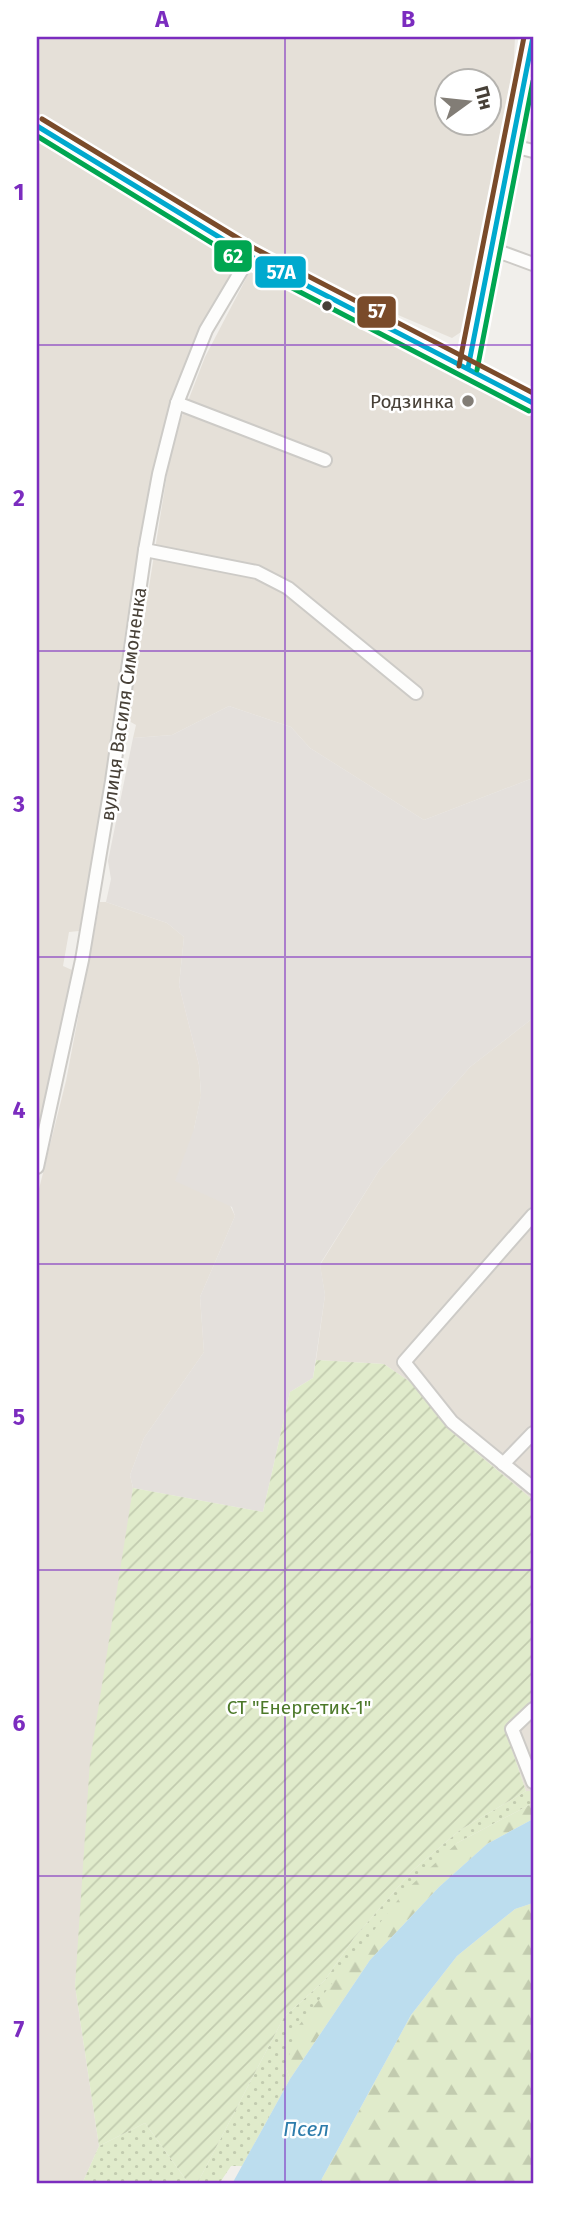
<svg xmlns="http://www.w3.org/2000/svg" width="570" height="2221" viewBox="0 0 570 2221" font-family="'Fira Sans',sans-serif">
  <defs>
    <pattern id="grass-dots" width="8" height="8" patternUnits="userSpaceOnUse" patternTransform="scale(1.75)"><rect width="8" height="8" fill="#e0ebcb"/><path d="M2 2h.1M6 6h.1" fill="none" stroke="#c2cbaf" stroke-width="1.8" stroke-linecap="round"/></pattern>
    <pattern id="forest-firs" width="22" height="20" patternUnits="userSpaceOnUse" patternTransform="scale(1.75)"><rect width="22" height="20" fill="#e0ebcb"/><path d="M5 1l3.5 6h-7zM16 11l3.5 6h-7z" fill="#c2cbaf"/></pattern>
    <pattern id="garden-furrows" width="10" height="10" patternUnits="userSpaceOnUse" patternTransform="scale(1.75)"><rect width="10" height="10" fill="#e0ebcb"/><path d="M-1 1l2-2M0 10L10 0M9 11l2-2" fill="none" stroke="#c2cbaf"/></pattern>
  </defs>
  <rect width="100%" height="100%" fill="#f1efeb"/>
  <g fill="#e5e0d8" fill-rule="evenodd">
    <path d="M37 37H515L513 77 474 281 461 332 452 338 391 312 289 262 123 167 37 112ZM448 80H490V122H448Z"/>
    <path d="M37 142 238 259 192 351 168 412 149 497 125 634 107 776 79 931 69 932 63 966 72 970 37 1139Z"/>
    <path d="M251 269 351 323 533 414V778L424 820 310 748 291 727 229 706 172 735 133 738 136 725 129 721 133 687 168 468 178 427 205 357Z"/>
    <path d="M100 902H106L167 923 184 937 179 985 199 1065 201 1096 194 1129 235 1216 200 1297 204 1352 144 1438 130 1475 133 1488 75 1986 99 2146 82 2184H37V1197L66 1081Z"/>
    <path d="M533 1018V1500L454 1434 419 1388 384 1364 316 1360 325 1295 320 1265 380 1169 470 1067Z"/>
    <path d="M533 1703V1791L529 1792 526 1791 506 1732Z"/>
  </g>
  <path fill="#e4e0dc" d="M229 706 291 727 310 748 424 820 533 778V1018L470 1067 380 1169 320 1264 325 1295 313 1378 290 1392 263 1512 133 1488 130 1475 144 1438 204 1352 200 1297 235 1216 232 1207 175 1181 194 1129 201 1095 199 1065 179 985 184 937 167 923 106 902 111 879 108 861 133 738 172 735Z"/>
  <g fill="url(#grass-dots)">
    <path d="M526 1791H533V1803L457 1843 286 2067 290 2079 242 2166H231L221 2181 223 2184H197L284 2017 325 1980 354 1938 412 1871 460 1830Z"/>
    <path d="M145 2123 189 2184H82L99 2146Z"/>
  </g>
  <g fill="url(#forest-firs)">
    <path d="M533 1803V1819L487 1844 439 1887 370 1960 290 2079 286 2067 296 2029 405 1891 457 1843Z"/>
    <path d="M533 1903V2184H319L411 2015 457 1956 515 1909Z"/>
  </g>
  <path fill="url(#garden-furrows)" d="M316 1360 384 1364 419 1388 454 1434 533 1500V1703L506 1732 526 1791 460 1830 412 1871 354 1938 325 1980 284 2017 197 2184H189L145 2123 99 2146 75 1986 90 1761 133 1488 263 1512 290 1392 313 1378Z"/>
  <path fill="#bcddee" d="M533 1819V1903L515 1909 457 1956 411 2015 319 2184H232L290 2079 370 1960 439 1887 487 1844Z"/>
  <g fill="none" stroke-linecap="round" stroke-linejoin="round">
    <g stroke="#cdcbc7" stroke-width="16">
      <g id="street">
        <path d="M513 146 533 151"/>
        <path d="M492 249 533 264"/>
        <path d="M177 403 325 460"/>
        <path d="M145 550 257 572 288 588 416 693"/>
        <path d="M37 1167 82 960 112 781 145 550 159 474 177 403 206 330 250 256"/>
        <path d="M533 1215 404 1362 452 1422 533 1488"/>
        <path d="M503 1464 533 1433"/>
        <path d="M533 1709 512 1729 533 1782"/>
      </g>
    </g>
    <g stroke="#d0ccc2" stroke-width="23">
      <g id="secondary">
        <path d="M37 126 250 256 533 403"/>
        <path d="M468 368 533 37"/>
      </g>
    </g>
    <use href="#street" stroke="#fdfdfc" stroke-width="12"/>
    <use href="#secondary" stroke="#f7f4ef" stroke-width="19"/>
    <g stroke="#fff" stroke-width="10">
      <g id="bus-1">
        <path d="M37 126 250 256 533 403"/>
        <path d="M468 368 533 37"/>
      </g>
    </g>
    <g stroke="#fff" stroke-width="10">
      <g id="bus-2">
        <path d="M37 136 246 264 529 411"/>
        <path d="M477 370 533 81"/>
      </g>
    </g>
    <g stroke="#fff" stroke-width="10">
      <g id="bus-3">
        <path d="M42 119 254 248 533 393"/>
        <path d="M459 366 524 37"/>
      </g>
    </g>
    <use href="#bus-1" stroke="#00a9ce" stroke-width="5"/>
    <use href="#bus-2" stroke="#00a651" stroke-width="5"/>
    <use href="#bus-3" stroke="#7a4b2a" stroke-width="5"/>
  </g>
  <path fill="none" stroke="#7b2cbf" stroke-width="2" stroke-opacity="0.55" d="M285 37V2184M37 345H533M37 651H533M37 957H533M37 1264H533M37 1570H533M37 1876H533"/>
  <circle fill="#474037" stroke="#fff" stroke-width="2.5" cx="327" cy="306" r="6"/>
  <circle fill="#827d76" stroke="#fff" stroke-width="2.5" cx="468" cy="401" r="7"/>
  <g text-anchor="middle" stroke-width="5" stroke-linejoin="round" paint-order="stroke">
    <g font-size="19" fill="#474037" stroke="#fff" text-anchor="end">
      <text x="454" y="408">Родзинка</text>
    </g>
    <g font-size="19" fill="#474037" stroke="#fff">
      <text transform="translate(123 704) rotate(-82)" y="7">вулиця Василя Симоненка</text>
    </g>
    <g font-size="19" fill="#4c7929" stroke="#fff">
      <text x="299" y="1714">СТ "Енергетик-1"</text>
    </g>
    <g font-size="21" font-style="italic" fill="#2e7cab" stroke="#fff">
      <text x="306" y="2136">Псел</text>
    </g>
  </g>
  <g stroke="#fff" stroke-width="2.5">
    <rect x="213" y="239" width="40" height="34" rx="7" fill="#00a651"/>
    <rect x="254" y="255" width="53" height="34" rx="7" fill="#00a9ce"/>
    <rect x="356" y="295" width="41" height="34" rx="7" fill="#7a4b2a"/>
  </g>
  <g font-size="19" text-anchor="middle" font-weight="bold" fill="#fff">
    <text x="233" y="263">62</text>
    <text x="281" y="279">57А</text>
    <text x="377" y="318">57</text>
  </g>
  <rect width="570" height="2221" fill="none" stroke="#ffffff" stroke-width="77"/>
  <g transform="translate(468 102) rotate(75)"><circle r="33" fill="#ffffff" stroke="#b5b3af" stroke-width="2"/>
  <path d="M0-5L12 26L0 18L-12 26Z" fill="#827d76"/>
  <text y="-10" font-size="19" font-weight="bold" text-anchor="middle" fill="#474037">Пн</text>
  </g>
  <rect x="38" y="38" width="494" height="2144" fill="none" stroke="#7b2cbf" stroke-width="2.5"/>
  <g font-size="23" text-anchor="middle" font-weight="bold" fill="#7b2cbf">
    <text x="162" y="27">A</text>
    <text x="408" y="27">B</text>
    <text x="19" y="200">1</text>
    <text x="19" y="506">2</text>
    <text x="19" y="812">3</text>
    <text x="19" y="1118">4</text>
    <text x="19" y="1425">5</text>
    <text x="19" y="1731">6</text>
    <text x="19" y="2037">7</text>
  </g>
</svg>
